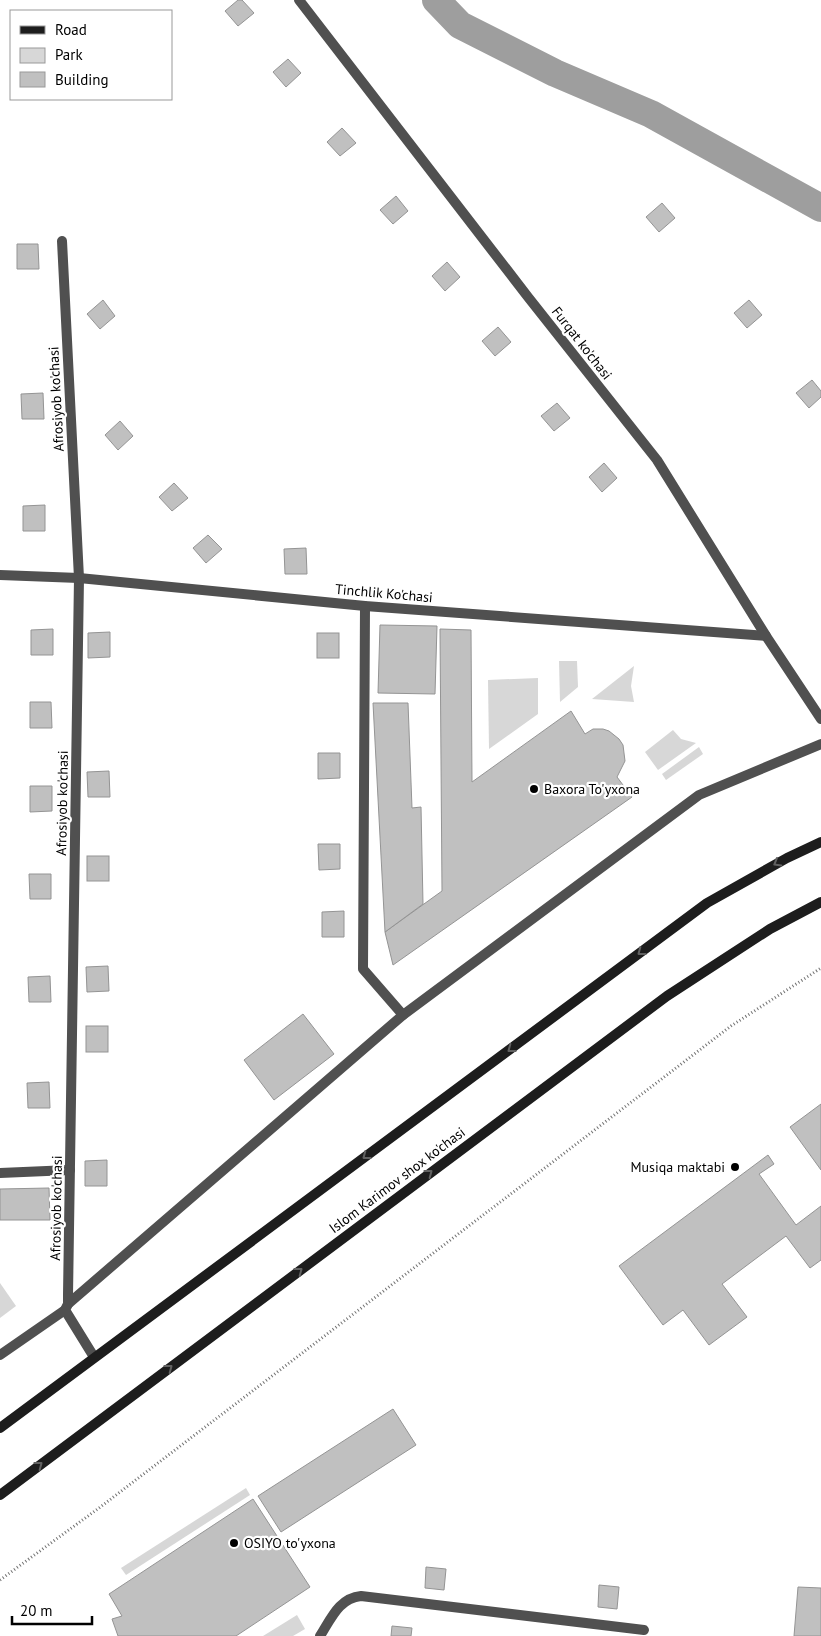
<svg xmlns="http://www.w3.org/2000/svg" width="821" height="1636" viewBox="0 0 821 1636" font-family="'PT Sans',sans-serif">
  <rect width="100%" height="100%" fill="#fff"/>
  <g fill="#d7d7d7">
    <path d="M559 661H577L578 687 560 702Z"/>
    <path d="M634 666 631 686 634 702 592 699Z"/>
    <path d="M538 678V714L489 749 488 680Z"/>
    <path d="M673 730 681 739 696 743 658 770 645 752Z"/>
    <path d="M699 747 703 754 666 780 662 774Z"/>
    <path d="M0 1283 16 1306 0 1318Z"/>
    <path d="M246 1488 250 1495 126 1575 121 1568Z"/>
    <path d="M297 1615 305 1629 293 1636H263Z"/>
  </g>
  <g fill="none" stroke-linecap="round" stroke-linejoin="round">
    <path stroke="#9e9e9e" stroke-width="28" d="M436 0 460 25 555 73 651 114 821 208"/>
  </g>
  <g fill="#c0c0c0" stroke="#949494">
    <path d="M238 0H242L254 13 238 26 225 11Z"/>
    <path d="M288 59 301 73 286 87 273 72Z"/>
    <path d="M342 128 356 143 340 156 327 142Z"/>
    <path d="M396 196 408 211 393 224 380 210Z"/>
    <path d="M662 203 675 218 659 232 646 217Z"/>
    <path d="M17 244H38L39 269H17Z"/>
    <path d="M447 262 460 277 445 291 432 276Z"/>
    <path d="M103 300 115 316 100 329 87 314Z"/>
    <path d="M749 300 762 315 747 328 734 313Z"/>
    <path d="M498 327 511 342 495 356 482 341Z"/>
    <path d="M812 380 821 391V397L809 408 796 393Z"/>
    <path d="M43 393 44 419H22L21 394Z"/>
    <path d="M557 403 570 418 554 431 541 416Z"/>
    <path d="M120 421 133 436 118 450 105 435Z"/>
    <path d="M604 463 617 478 602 492 589 477Z"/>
    <path d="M174 483 188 498 172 511 159 497Z"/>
    <path d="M45 505V531H23V506Z"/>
    <path d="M208 535 222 549 206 563 193 548Z"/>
    <path d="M306 548 307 574H285L284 549Z"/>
    <path d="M380 625 437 626 435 694 378 693Z"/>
    <path d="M53 629V655H31V630Z"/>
    <path d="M440 629 471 630 472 782 571 711 585 734 593 729H603L609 731 619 739 623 745 625 761 617 777 632 797 393 965 385 932 442 891Z"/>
    <path d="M110 632V657L88 658V633Z"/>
    <rect x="317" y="633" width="22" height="25"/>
    <path d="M30 702H51L52 728H30Z"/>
    <path d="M373 703H408L412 808 421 807 423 904 385 932Z"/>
    <path d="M318 753H340V778L318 779Z"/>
    <path d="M109 771 110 797H88L87 772Z"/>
    <path d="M30 786H52V811L30 812Z"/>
    <path d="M318 844H340V869L319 870Z"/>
    <rect x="87" y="856" width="22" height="25"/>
    <path d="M29 874H51V899H30Z"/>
    <path d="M344 911V937H322V912Z"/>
    <path d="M108 966 109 991 87 992 86 967Z"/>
    <path d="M50 976 51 1002H29L28 977Z"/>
    <path d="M303 1014 334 1054 274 1100 244 1060Z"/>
    <rect x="86" y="1026" width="22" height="26"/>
    <path d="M49 1082 50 1108H28L27 1083Z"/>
    <path d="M821 1104V1170L790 1127Z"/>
    <path d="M768 1155 774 1164 759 1174 796 1225 821 1206V1260L810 1268 786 1236 722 1284 747 1317 709 1345 683 1310 663 1325 619 1266Z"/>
    <path d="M107 1160V1186H85V1161Z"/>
    <path d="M49 1188 50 1220H0V1189Z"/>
    <path d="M393 1409 416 1445 281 1532 258 1496Z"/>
    <path d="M253 1499 310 1587 236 1636H118L112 1619 122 1616 109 1594Z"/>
    <path d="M426 1567 446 1569 444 1590 425 1588Z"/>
    <path d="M599 1585 619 1587 617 1609 598 1607Z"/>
    <path d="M798 1587 821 1588V1636H794Z"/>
    <path d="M392 1626 412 1628 411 1636H391Z"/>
  </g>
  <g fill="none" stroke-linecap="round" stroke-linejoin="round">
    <path stroke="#727272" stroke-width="3" stroke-dasharray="1 2.5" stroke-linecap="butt" d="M0 1580 99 1508 731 1026 821 968"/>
    <g stroke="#505050" stroke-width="10">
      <path d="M68 1304 403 1015 699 795 821 744"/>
      <path d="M0 1355 65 1310"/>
    </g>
    <g stroke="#505050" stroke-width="10">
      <path d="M299 0 528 297 657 460 766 636 821 719"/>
      <path d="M62 241 79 578 68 1295V1304L65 1310 94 1357"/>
      <path d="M0 575 79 578 365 606 766 636"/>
      <path d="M365 606 363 969 403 1015"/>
      <path d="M0 1173 70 1170"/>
      <path d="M320 1636C331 1619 339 1598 361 1596L644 1630"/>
    </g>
    <g stroke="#1d1d1d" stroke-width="10">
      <path d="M0 1428 707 903 787 858 821 842"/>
      <path d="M0 1495 667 996 770 929 821 902"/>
    </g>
  </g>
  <defs><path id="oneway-chevron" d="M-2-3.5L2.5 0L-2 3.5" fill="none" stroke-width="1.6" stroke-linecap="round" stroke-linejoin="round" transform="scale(1.25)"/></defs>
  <g stroke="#616161">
    <use href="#oneway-chevron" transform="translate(777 863) rotate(150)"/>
    <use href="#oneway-chevron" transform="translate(641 952) rotate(143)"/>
    <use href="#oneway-chevron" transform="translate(511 1049) rotate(143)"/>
    <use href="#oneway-chevron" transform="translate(366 1156) rotate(143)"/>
    <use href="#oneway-chevron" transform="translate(429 1173) rotate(-37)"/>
    <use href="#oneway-chevron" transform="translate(299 1271) rotate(-37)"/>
    <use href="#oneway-chevron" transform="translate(169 1368) rotate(-37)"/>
    <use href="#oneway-chevron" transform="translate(39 1465) rotate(-37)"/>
  </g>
  <g fill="#000" stroke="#fff" stroke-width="2">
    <circle cx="534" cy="789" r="5"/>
    <circle cx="735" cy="1167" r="5"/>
    <circle cx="234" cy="1543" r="5"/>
  </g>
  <g text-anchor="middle" stroke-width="4.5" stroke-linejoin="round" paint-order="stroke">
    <g font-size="14" fill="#000" stroke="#fff">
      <text transform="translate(582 343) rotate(52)" y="5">Furqat ko'chasi</text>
      <text transform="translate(56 399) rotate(-93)" y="5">Afrosiyob ko'chasi</text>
      <text transform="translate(384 593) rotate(5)" y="5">Tinchlik Ko'chasi</text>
      <text transform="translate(62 803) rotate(-89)" y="5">Afrosiyob ko'chasi</text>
      <text transform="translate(397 1180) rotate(-37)" y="5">Islom Karimov shox ko'chasi</text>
      <text transform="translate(56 1208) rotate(-89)" y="5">Afrosiyob ko'chasi</text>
    </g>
    <g font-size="14" fill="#000" stroke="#fff" text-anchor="start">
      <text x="544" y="794">Baxora To'yxona</text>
      <text x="725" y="1172" text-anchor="end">Musiqa maktabi</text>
      <text x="244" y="1548">OSIYO to'yxona</text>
    </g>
  </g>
  <rect x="10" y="10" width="162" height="90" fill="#ffffff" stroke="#999999"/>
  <rect x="20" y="26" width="25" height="8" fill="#1d1d1d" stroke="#999999"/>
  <text x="55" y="35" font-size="15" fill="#000000">Road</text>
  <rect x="20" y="48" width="25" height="15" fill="#d7d7d7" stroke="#999999"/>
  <text x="55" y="60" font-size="15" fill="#000000">Park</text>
  <rect x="20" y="72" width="25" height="15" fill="#c0c0c0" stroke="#999999"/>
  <text x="55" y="85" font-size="15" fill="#000000">Building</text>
  <path d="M12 1616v8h80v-8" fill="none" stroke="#000000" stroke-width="2.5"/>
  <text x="20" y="1616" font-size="15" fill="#000000" stroke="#ffffff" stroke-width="4" paint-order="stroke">20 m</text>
</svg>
